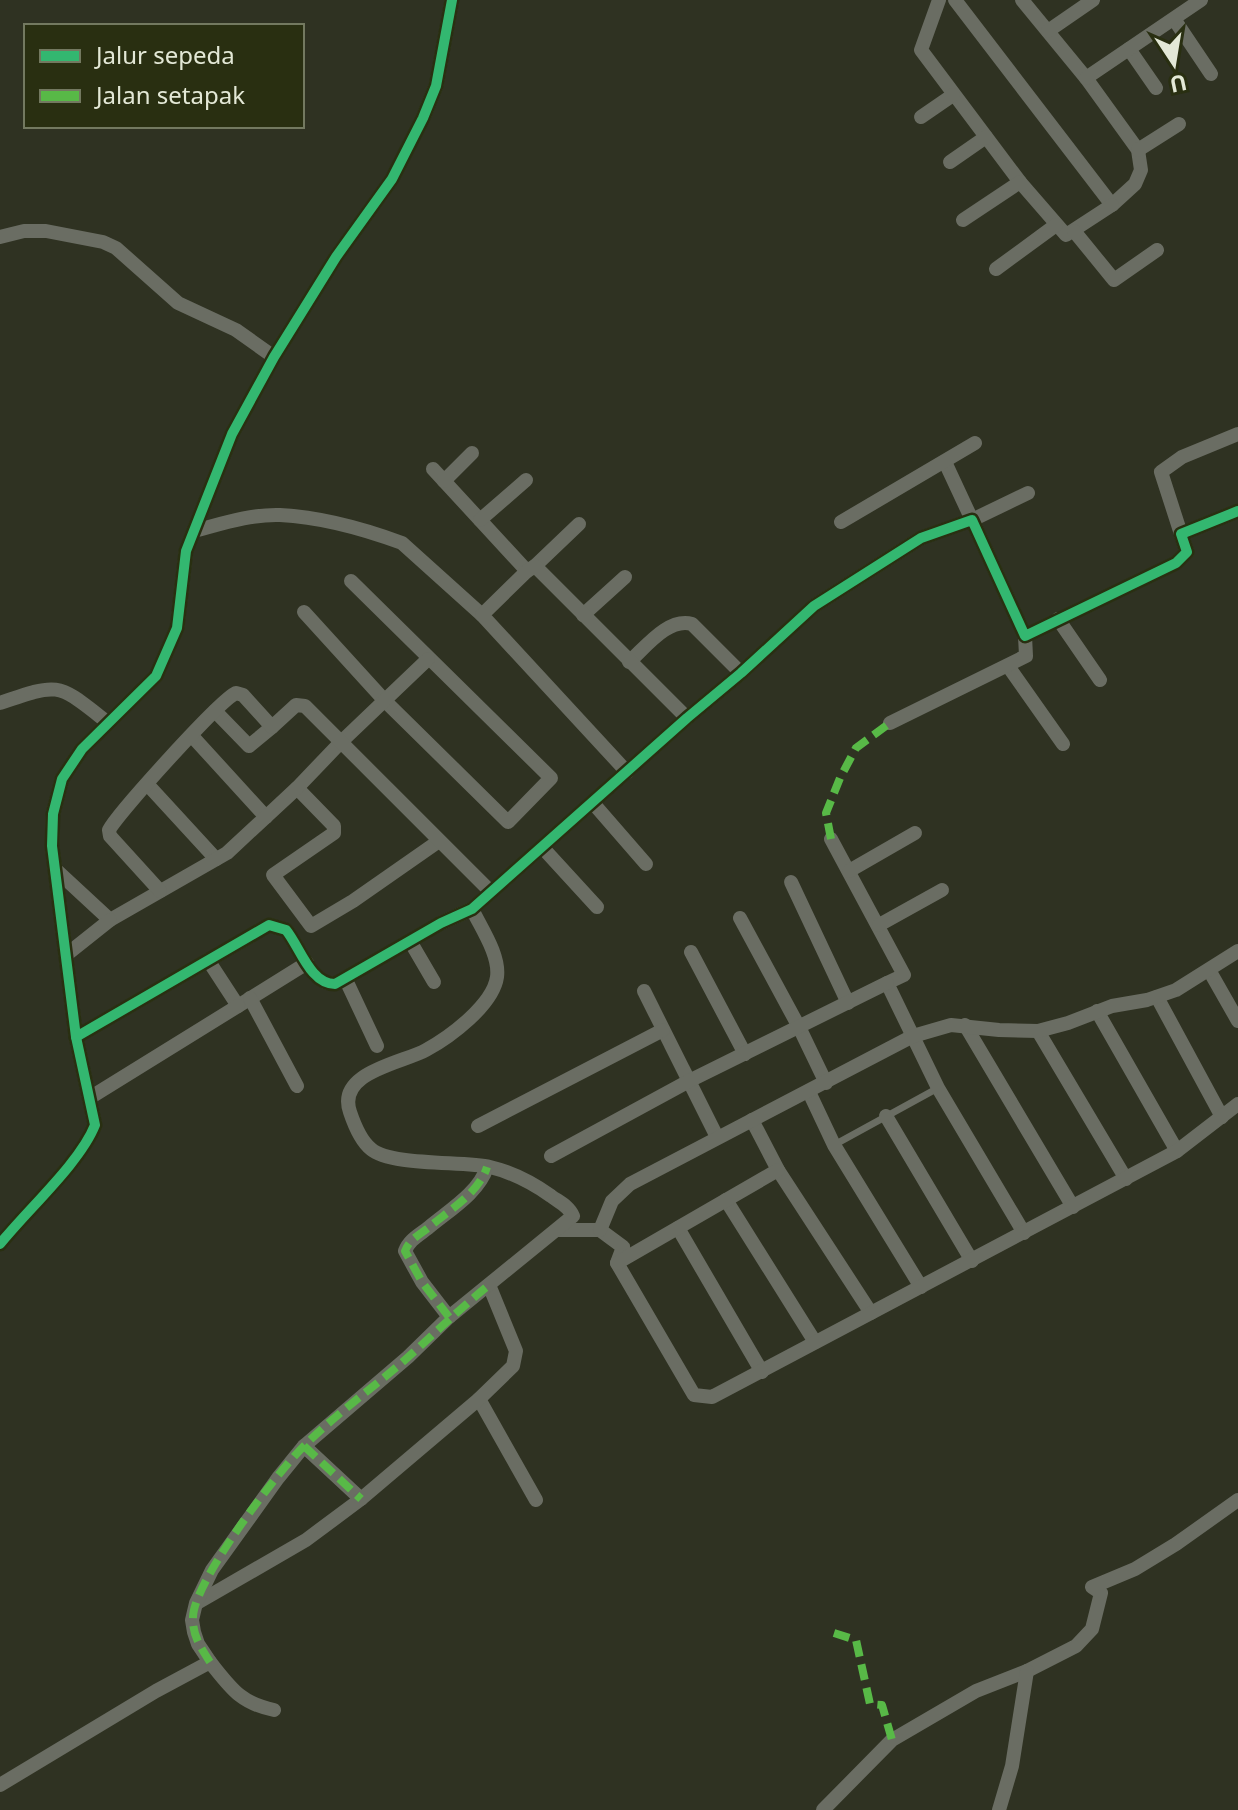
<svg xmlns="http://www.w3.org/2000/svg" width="1238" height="1810" viewBox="0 0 1238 1810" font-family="'Noto Sans',sans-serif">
  <rect width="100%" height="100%" fill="#2f3222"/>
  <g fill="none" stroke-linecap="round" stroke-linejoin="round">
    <path stroke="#6a6d63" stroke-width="7" d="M834 1145 938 1088"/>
    <g stroke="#6a6d63" stroke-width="14">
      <path d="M939 0 921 50 1020 182"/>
      <path d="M955 0 1112 205 1135 184 1141 170 1138 150 1086 78 1022 0"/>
      <path d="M1174 19 1211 74"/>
      <path d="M1048 31 1093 0"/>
      <path d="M1129 49 1156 88"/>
      <path d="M1086 78 1201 0"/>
      <path d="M921 117 953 95"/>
      <path d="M1138 150 1179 124"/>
      <path d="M950 162 986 137"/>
      <path d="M963 220 1020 182 1066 235 1112 205"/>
      <path d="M1074 231 1114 280 1157 250"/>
      <path d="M0 237 24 231H46L103 242 116 248 178 303 236 330 274 357"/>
      <path d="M996 269 1056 225"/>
      <path d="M945 462 972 520 1028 493"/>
      <path d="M433 469 527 571"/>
      <path d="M444 481 472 453"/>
      <path d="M480 520 526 480"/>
      <path d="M841 522 975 443"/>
      <path d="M194 531C221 524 251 514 280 515 321 517 364 529 402 543L482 615"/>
      <path d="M1181 534 1161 472 1182 457 1238 434"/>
      <path d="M535 566 579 524"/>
      <path d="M304 612 385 701 508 822 551 778 351 581"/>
      <path d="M583 615 625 577"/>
      <path d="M1058 619 1100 680"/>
      <path d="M629 662C645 648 668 617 692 624L741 673"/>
      <path d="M1008 666 1063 744"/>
      <path d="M0 703C61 682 57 683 107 722"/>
      <path d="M215 711 249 746 272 727"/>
      <path d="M890 723 1026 656 1025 636"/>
      <path d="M192 736 266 817"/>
      <path d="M627 772 482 615 527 571 535 566 687 718"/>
      <path d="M148 785 216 859"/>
      <path d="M297 788 334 826V833L273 875 311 926 353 901 439 841"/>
      <path d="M593 803 646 864"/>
      <path d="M831 839 904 975 887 983 938 1088 1024 1233"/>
      <path d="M542 847 597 907"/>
      <path d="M56 870 110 920 227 853 297 788 340 743 428 659"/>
      <path d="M849 871 915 833"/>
      <path d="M791 882 848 1003"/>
      <path d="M160 891 110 836 109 830C118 813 220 700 236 693L243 695 272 727 296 705 305 706 491 892"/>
      <path d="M740 918 799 1027 826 1083"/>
      <path d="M879 925 942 890"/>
      <path d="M410 941 434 982"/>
      <path d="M691 952 745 1054"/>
      <path d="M66 955 110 920"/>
      <path d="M208 960 238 1006 307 963"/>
      <path d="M1209 970 1238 1021"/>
      <path d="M345 978 377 1046"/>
      <path d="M644 991 717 1137"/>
      <path d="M1157 997 1222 1117"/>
      <path d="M250 998 297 1086"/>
      <path d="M1097 1011 1177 1151"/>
      <path d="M965 1025 1073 1207"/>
      <path d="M1038 1031 1126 1179"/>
      <path d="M76 1037 269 925 286 930C300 947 310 984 335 984L441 923 472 909 687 718 741 673 814 606 921 538 972 520 1025 636 1176 563 1187 552 1181 534 1238 511"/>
      <path d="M809 1092 834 1145 921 1287"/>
      <path d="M91 1097 238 1006"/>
      <path d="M886 1116 972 1261"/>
      <path d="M752 1120 778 1170 871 1313"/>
      <path d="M478 1126 663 1030"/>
      <path d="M551 1156 689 1081 887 983"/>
      <path d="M726 1200 815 1342"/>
      <path d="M678 1228 762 1372"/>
      <path d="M558 1230H600L623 1247 617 1263 694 1395 712 1397 1177 1151 1238 1104"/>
      <path d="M600 1230 612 1201 630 1184 913 1036 951 1025 999 1030 1038 1031 1068 1023 1112 1006 1147 1000 1176 990 1238 951"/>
      <path d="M0 1244C27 1210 80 1163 95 1125L76 1037 52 846 53 814 62 779 82 749 156 676 177 628 186 551 232 434 274 357 336 257 392 179 423 118 436 86 452 0"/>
      <path d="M617 1263 778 1170"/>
      <path d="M449 1317 422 1282 405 1251C409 1240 419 1235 428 1228 448 1211 479 1193 487 1167"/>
      <path d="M479 1399 536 1500"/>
      <path d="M304 1446 361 1499"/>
      <path d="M197 1603 306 1540 361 1499 479 1399 513 1366 516 1351 489 1285"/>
      <path d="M210 1662 198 1644 194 1632 192 1620 196 1603 212 1570 278 1478 304 1446 408 1357 449 1317 573 1216C569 1206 559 1202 551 1196 534 1184 511 1172 490 1167 464 1161 390 1166 371 1149 361 1141 354 1124 350 1112 336 1072 403 1063 426 1050 450 1037 493 1005 497 977 500 955 481 928 472 909"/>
      <path d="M0 1785 156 1691 210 1662C231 1688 240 1703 274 1710"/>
      <path d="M823 1810 892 1740 976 1691 1027 1671 1076 1646 1092 1629 1101 1593 1092 1587 1135 1569 1176 1544 1238 1500"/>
      <path d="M999 1810 1012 1766 1027 1671"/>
    </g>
    <g stroke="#58b947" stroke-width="8" stroke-dasharray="16 8" stroke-linecap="butt">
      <path d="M831 839 826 813 840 778 856 748 890 723"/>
      <path d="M449 1317 422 1282 405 1251C409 1240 419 1235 428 1228 448 1211 479 1193 487 1167"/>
      <path d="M304 1446 361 1499"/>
      <path d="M834 1633 856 1640 870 1704 882 1705 892 1740"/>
      <path d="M210 1662C201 1648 192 1635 193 1617 194 1581 277 1472 305 1445 333 1417 367 1392 398 1366 429 1339 457 1311 489 1285"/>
    </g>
    <g stroke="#292f11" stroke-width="15">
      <g id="cycleway">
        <path d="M76 1037 269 925 286 930C300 947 310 984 335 984L441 923 472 909 687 718 741 673 814 606 921 538 972 520 1025 636 1176 563 1187 552 1181 534 1238 511"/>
        <path d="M0 1244C27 1210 80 1163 95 1125L76 1037 52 846 53 814 62 779 82 749 156 676 177 628 186 551 232 434 274 357 336 257 392 179 423 118 436 86 452 0"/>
      </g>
    </g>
    <use href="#cycleway" stroke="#33b770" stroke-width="10"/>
  </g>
  <rect x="24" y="24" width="280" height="104" fill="#292f11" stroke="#737960" stroke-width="2"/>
  <rect x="40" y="50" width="40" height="12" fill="#33b770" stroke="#737960" stroke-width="2"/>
  <text x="96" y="64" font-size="24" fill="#e3e8d6">Jalur sepeda</text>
  <rect x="40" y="90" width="40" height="12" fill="#58b947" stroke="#737960" stroke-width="2"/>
  <text x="96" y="104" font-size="24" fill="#e3e8d6">Jalan setapak</text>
  <g transform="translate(1174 64) rotate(168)" stroke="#292f11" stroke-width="6" paint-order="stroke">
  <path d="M0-6L14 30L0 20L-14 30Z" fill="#e3e8d6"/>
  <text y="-12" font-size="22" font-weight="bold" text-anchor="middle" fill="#e3e8d6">U</text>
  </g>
</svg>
